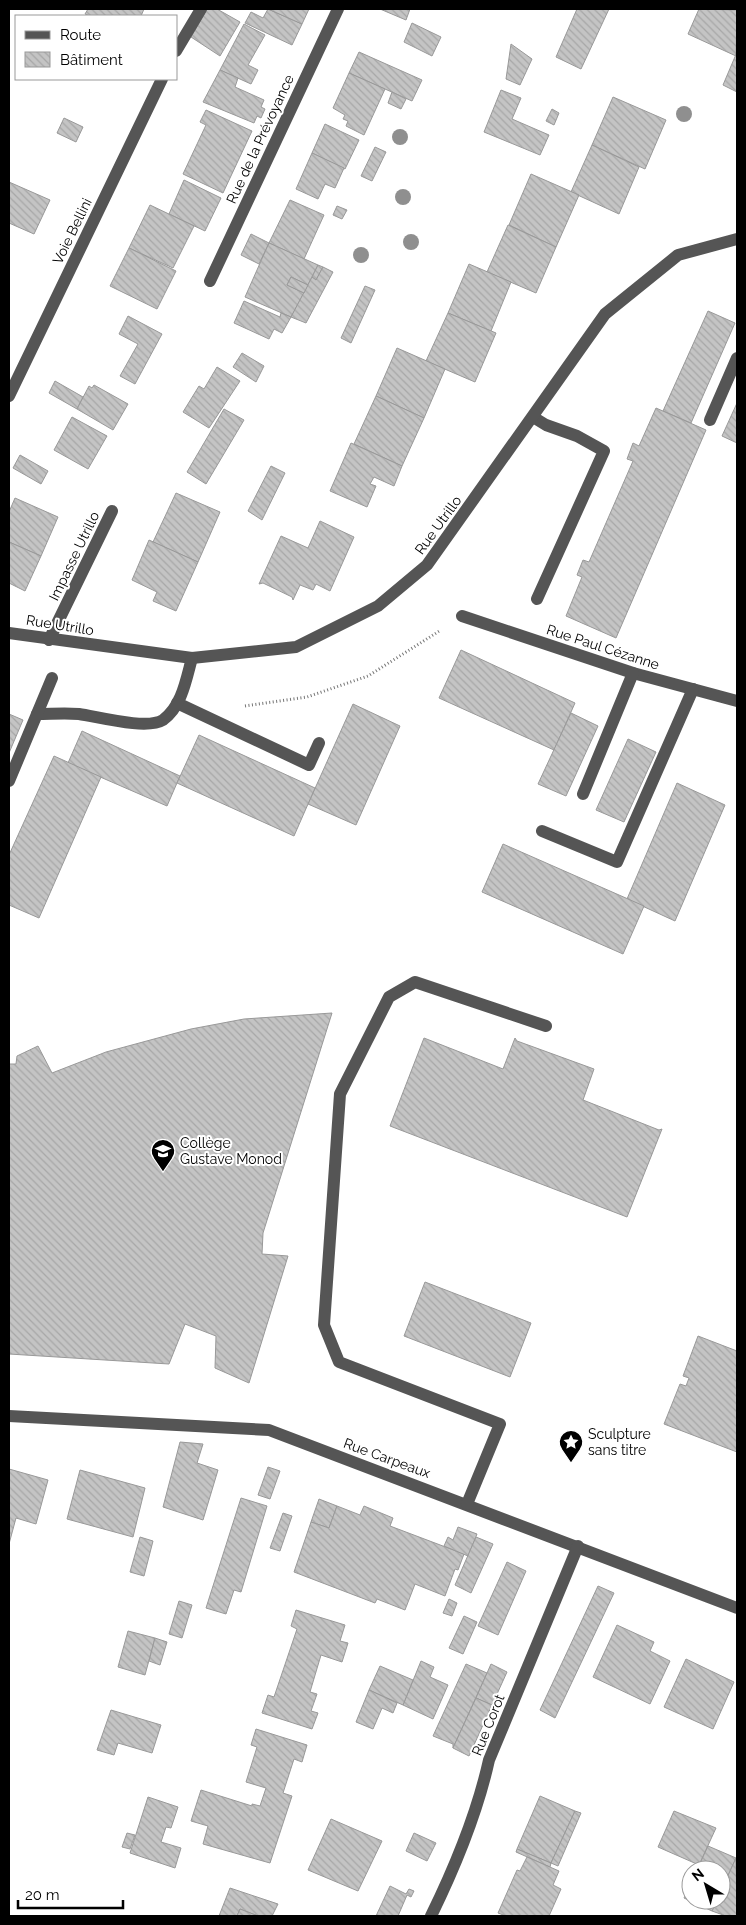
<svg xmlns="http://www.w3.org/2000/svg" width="746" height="1925" viewBox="0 0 746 1925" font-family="Raleway,sans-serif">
  <defs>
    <pattern id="building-back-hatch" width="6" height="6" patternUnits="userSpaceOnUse" patternTransform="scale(1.25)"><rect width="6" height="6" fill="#c4c4c4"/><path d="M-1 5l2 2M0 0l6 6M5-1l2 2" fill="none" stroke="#a7a7a7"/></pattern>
  </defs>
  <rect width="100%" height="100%" fill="#fff"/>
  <g fill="url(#building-back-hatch)" stroke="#999">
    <path d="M88 9H144L141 16H90L85 14Z"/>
    <path d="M207 9H217L240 22 220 56 191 37Z"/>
    <path d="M268 9 302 24 292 45 245 23 251 12 263 18Z"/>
    <path d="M268 9H309L302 24Z"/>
    <path d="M380 9H410L406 20Z"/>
    <path d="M577 9H609L581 69 556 57Z"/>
    <path d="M699 9 737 10 736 56 688 34Z"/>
    <path d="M412 23 441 37 432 56 404 42Z"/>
    <path d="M244 24 265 35 248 65 258 70 251 84 220 70Z"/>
    <path d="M511 44 532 59 520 85 506 79Z"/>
    <path d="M359 52 422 80 412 101 349 73Z"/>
    <path d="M737 52V92L723 85Z"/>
    <path d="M220 70 238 78 235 87 264 100 261 107 265 109 261 118 257 116 254 123 203 102Z"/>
    <path d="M349 73 385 89 364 135 346 126 348 121 343 119 345 115 333 108Z"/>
    <path d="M501 90 521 98 512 119 549 135 540 155 484 132Z"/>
    <path d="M392 92 406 99 401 109 388 103Z"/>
    <path d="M613 97 666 120 645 169 592 145Z"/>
    <path d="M552 109 559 113 554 125 546 121Z"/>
    <path d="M206 110 252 131 223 193 183 174 206 125 200 122Z"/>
    <path d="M64 118 83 127 76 142 57 133Z"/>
    <path d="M325 124 359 140 345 169 312 153Z"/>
    <path d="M592 145 639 167 619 214 571 192Z"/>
    <path d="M375 147 386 152 372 181 361 176Z"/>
    <path d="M312 153 344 168 335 188 325 184 318 199 296 189Z"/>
    <path d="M531 174 579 195 556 247 509 225Z"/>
    <path d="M184 180 221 198 205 231 169 214Z"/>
    <path d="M9 182 50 200 34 234 9 223Z"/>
    <path d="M290 200 324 215 304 259 269 243Z"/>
    <path d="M150 205 194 226 173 268 129 248Z"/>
    <path d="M337 206 347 210 342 219 333 215Z"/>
    <path d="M508 225 556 247 536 293 487 272Z"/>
    <path d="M251 234 269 243 259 264 241 255Z"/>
    <path d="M269 243 318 265 308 285 291 277 287 285 304 293 291 317 245 297Z"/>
    <path d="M129 248 176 271 157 309 110 286Z"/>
    <path d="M469 264 511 282 491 331 448 313Z"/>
    <path d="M318 265 323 267 316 280 312 277Z"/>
    <path d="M323 267 333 272 306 323 291 317 312 277 316 280Z"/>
    <path d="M291 277 308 285 304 293 287 285Z"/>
    <path d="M365 286 375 290 351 343 341 338Z"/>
    <path d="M244 301 280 317 281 313 291 317 282 333 274 329 269 339 234 323Z"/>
    <path d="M708 311 735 323 691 423 663 411Z"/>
    <path d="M448 313 496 333 475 382 426 361Z"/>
    <path d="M128 316 162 334 135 384 120 376 138 344 119 334Z"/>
    <path d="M397 348 445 369 424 418 376 396Z"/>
    <path d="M242 353 264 366 256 382 233 367Z"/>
    <path d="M217 367 240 381 209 428 183 412 199 386 204 389Z"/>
    <path d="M55 381 83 397 77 409 49 393Z"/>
    <path d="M94 385 128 404 113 430 77 409 89 386 92 388Z"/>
    <path d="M376 396 424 418 402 466 354 444Z"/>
    <path d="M737 403V443L722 436Z"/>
    <path d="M656 408 706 430 616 638 566 616 582 577 577 575 583 560 589 562 633 461 627 459 633 443 639 446Z"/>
    <path d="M224 409 244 420 206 484 187 472Z"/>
    <path d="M72 417 107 436 88 469 54 450Z"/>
    <path d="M351 443 402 466 394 486 374 477 370 484 376 486 367 507 330 491Z"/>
    <path d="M20 455 48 471 41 484 13 468Z"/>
    <path d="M271 466 285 473 262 520 248 511Z"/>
    <path d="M176 493 220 512 198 562 153 542Z"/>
    <path d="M15 498 58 517 41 556 9 542V512Z"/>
    <path d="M320 521 354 537 330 591 316 584 313 590 300 585 293 600 292 597 263 583 259 584 281 536 308 548Z"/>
    <path d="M149 540 198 562 176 611 153 601 157 592 132 580Z"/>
    <path d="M9 542 41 556 25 591 9 583Z"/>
    <path d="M461 650 575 703 554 750 439 698Z"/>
    <path d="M353 704 400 726 356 825 308 804Z"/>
    <path d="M571 713 598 726 566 796 538 784Z"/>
    <path d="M9 714 23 720 9 753Z"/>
    <path d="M82 731 180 776 167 806 68 763Z"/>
    <path d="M199 735 315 788 294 836 177 783Z"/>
    <path d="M628 739 656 752 624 822 596 810Z"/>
    <path d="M54 756 101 777 39 918 9 905V855Z"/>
    <path d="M677 783 725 805 675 921 627 899Z"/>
    <path d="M503 844 644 906 623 954 482 892Z"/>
    <path d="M332 1013 263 1233 262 1254 288 1256 249 1383 215 1368 216 1336 185 1324 169 1364 9 1354V1064H16L17 1056 38 1046 52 1073 106 1052 191 1029 244 1019Z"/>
    <path d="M424 1038 503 1069 515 1038 517 1041 594 1069 583 1100 659 1130 662 1129 627 1217 390 1126Z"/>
    <path d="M425 1282 531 1323 510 1377 404 1336Z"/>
    <path d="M698 1336 737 1351V1452L664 1424 680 1384 686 1386 689 1378 683 1376Z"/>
    <path d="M180 1442 203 1444 197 1463 218 1470 203 1520 163 1507Z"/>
    <path d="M268 1467 280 1471 270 1499 258 1495Z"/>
    <path d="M9 1469 48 1480 36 1524 16 1518 9 1544Z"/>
    <path d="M80 1470 145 1488 133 1537 67 1519Z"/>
    <path d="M241 1498 267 1506 241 1592 234 1590 226 1614 206 1608Z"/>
    <path d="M319 1499 337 1506 329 1528 311 1522Z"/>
    <path d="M337 1506 360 1515 364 1506 393 1518 390 1526 464 1554 458 1570 455 1569 445 1596 415 1584 405 1610 377 1599 375 1603 294 1572 311 1522 329 1528Z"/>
    <path d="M283 1513 292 1516 280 1551 270 1548Z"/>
    <path d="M458 1527 477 1534 468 1556 444 1546 448 1537 453 1540Z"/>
    <path d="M140 1537 153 1541 144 1576 130 1572Z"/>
    <path d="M476 1537 493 1544 471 1593 455 1585Z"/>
    <path d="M507 1562 526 1571 498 1635 478 1626Z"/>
    <path d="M598 1586 614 1593 555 1718 540 1710Z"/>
    <path d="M449 1599 457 1603 452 1616 443 1613Z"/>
    <path d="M179 1601 192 1605 182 1638 169 1634Z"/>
    <path d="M296 1610 345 1625 340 1641 348 1643 342 1662 321 1655 310 1692 317 1694 311 1711 318 1713 312 1729 262 1713 268 1695 274 1697 297 1629 291 1626Z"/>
    <path d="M464 1616 477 1622 463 1654 449 1648Z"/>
    <path d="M617 1625 654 1642 650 1651 670 1661 650 1704 593 1677Z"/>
    <path d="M128 1631 155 1638 145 1675 118 1667Z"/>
    <path d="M155 1638 167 1642 160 1665 149 1661Z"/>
    <path d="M686 1659 734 1682 713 1729 664 1707Z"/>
    <path d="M421 1661 434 1667 430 1677 448 1685 433 1719 403 1705Z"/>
    <path d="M466 1664 487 1673 453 1748V1744L433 1736Z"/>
    <path d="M491 1664 507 1672 492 1705 476 1698Z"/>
    <path d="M380 1666 413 1680 403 1705 369 1690Z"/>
    <path d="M369 1690 397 1703 393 1713 382 1708 373 1729 356 1722Z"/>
    <path d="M476 1698 492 1705 469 1756 453 1748Z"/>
    <path d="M111 1710 161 1725 152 1753 118 1743 114 1755 97 1750Z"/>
    <path d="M256 1729 307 1745 302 1762 294 1759 283 1793 292 1796 270 1863 203 1844 208 1826 191 1821 201 1790 252 1806V1804L260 1806 266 1788 246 1782 257 1747 251 1745Z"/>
    <path d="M540 1796 575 1811 551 1863 517 1849Z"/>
    <path d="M148 1797 178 1807 171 1828 166 1827 161 1842 181 1848 175 1868 130 1853Z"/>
    <path d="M575 1811 581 1813 558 1866 551 1863Z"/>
    <path d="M674 1811 716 1828 699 1865 658 1847Z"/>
    <path d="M331 1819 382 1841 358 1891 308 1870Z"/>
    <path d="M127 1833 135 1835 130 1849 122 1847Z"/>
    <path d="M414 1833 436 1843 427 1861 406 1851Z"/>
    <path d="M708 1846 736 1858 721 1891V1870H697Z"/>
    <path d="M517 1849 551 1863 550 1867 516 1852Z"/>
    <path d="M527 1857 559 1871 553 1885 561 1889 549 1916H506L498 1913 517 1870 520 1871Z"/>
    <path d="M736 1858 737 1916H726L712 1911 717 1900H721V1891Z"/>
    <path d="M691 1883V1900H717L712 1911 684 1898Z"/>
    <path d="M390 1886 406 1894 409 1889 414 1891 411 1897 407 1895 398 1916H376Z"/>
    <path d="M230 1888 278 1904 272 1916H258L240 1909 237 1916H219Z"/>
    <path d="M240 1909 258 1916H237Z"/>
  </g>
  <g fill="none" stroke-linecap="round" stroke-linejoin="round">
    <path stroke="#777" stroke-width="3" stroke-dasharray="1 2.5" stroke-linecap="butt" d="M245 706 307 697 368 676 441 630"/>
    <g stroke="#555" stroke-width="12">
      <path d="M176 51 201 9"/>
      <path d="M210 281 338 9"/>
      <path d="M9 396 162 79"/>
      <path d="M533 417 546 425 577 436 604 451 537 599"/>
      <path d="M710 420 737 358"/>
      <path d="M462 616 633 673 737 701"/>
      <path d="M9 633 192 658 296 647 378 606 427 565 605 314 678 255 737 239"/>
      <path d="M49 640 112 511"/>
      <path d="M177 703 309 765 319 743"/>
      <path d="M37 714C51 714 65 713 79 714 99 717 147 730 163 720 182 706 186 680 192 658"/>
      <path d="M9 781 52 678"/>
      <path d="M583 794 633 673"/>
      <path d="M542 831 617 862 693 689"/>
      <path d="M9 1416 269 1430 737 1608"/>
      <path d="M467 1504 500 1424 339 1362 324 1325 340 1094 389 997 415 982 546 1026"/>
      <path d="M431 1916C455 1867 477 1814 489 1760L578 1546"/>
    </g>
  </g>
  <g fill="#8f8f8f">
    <circle cx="684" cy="114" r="8"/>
    <circle cx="400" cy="137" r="8"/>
    <circle cx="403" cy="197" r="8"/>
    <circle cx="411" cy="242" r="8"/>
    <circle cx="361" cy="255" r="8"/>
  </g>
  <defs>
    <g id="school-pin" transform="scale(1.25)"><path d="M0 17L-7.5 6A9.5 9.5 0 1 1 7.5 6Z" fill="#000" stroke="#fff"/><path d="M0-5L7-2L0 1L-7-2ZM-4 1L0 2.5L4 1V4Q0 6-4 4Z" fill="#fff"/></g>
    <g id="sight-pin" transform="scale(1.25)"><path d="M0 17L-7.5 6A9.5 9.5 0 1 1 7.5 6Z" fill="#000" stroke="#fff"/><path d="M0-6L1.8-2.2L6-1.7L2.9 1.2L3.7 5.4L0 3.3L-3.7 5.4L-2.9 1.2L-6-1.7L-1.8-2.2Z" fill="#fff"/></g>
  </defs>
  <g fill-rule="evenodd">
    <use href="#school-pin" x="163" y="1151"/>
    <use href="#sight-pin" x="571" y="1442"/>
  </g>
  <g text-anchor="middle" stroke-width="4" stroke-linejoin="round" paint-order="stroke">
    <g font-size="14" fill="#000" stroke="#fff">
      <text transform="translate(260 139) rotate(-65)" y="5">Rue de la Prévoyance</text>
      <text transform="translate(72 231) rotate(-64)" y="5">Voie Bellini</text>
      <text transform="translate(438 525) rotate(-54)" y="5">Rue Utrillo</text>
      <text transform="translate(74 556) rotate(-64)" y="5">Impasse Utrillo</text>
      <text transform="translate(60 625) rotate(9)" y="5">Rue Utrillo</text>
      <text transform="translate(603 647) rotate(18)" y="5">Rue Paul Cézanne</text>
      <text transform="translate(387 1458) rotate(20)" y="5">Rue Carpeaux</text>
      <text transform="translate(488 1725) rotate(-68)" y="5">Rue Corot</text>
    </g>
    <g font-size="14" fill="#000" stroke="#fff" text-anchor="start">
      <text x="180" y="1148">Collège<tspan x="180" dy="16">Gustave Monod</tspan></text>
      <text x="588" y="1439">Sculpture<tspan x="588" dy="16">sans titre</tspan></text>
    </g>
  </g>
  <rect width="746" height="1925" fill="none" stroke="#000000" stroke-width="20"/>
  <rect x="15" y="15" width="162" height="65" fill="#ffffff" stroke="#999999"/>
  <rect x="25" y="31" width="25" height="8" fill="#555555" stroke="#999999"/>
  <text x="60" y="40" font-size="15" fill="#000000">Route</text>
  <rect x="25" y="52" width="25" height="15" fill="url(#building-back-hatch)" stroke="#999999"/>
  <text x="60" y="65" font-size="15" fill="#000000">Bâtiment</text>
  <g transform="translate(706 1885) rotate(322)"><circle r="24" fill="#ffffff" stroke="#999999"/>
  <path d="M0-4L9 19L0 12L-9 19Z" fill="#000000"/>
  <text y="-8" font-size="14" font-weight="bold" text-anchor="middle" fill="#000000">N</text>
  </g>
  <path d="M18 1900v8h105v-8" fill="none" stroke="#000000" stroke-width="2.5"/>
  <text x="25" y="1900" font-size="15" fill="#000000" stroke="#ffffff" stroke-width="4" paint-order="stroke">20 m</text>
</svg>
